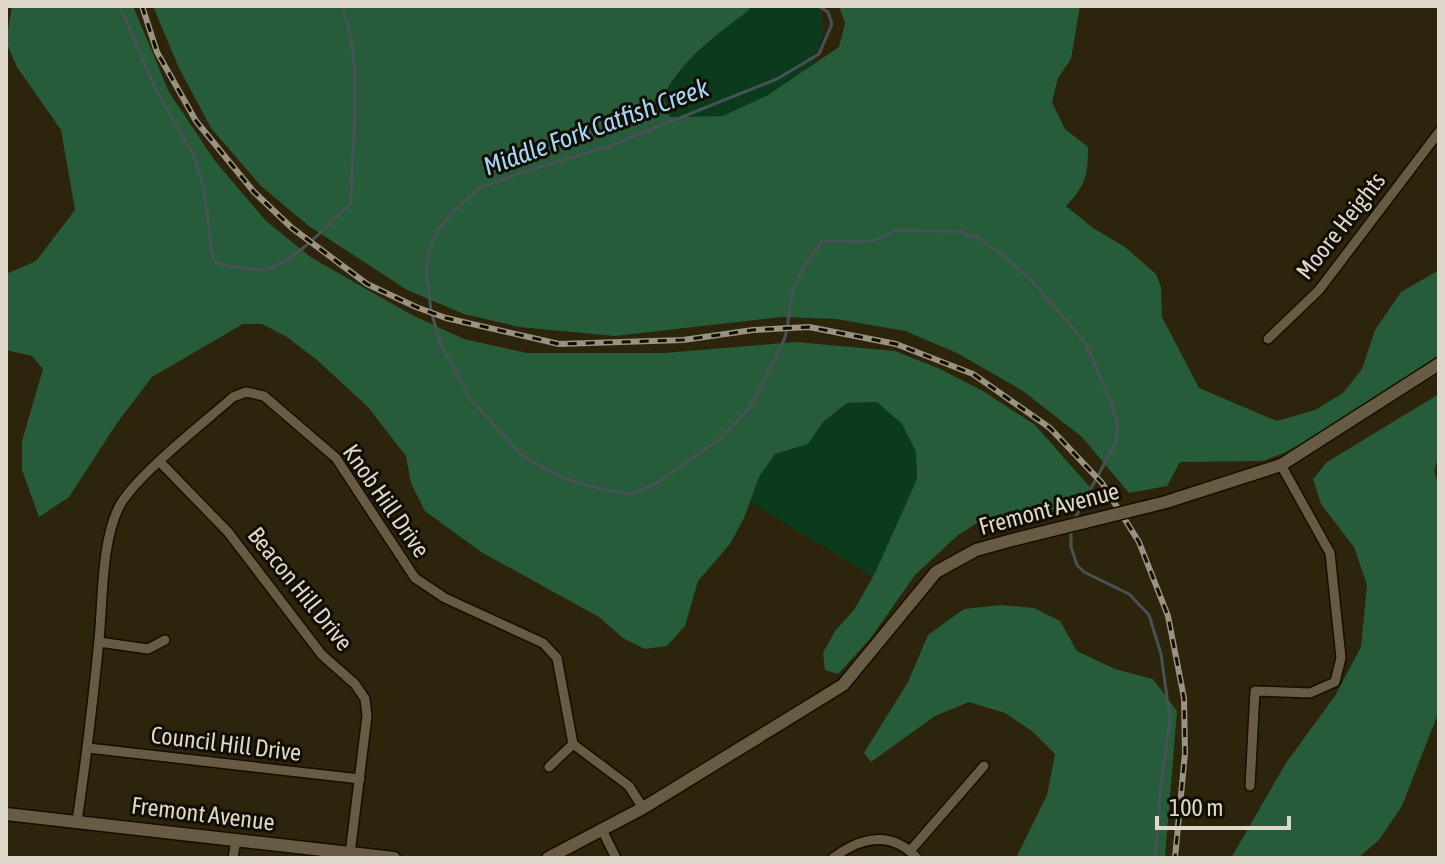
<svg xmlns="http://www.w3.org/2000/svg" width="1445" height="864" viewBox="0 0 1445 864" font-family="'Asap Condensed',sans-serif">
  <rect width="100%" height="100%" fill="#2d240c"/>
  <g fill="#0b3a1d">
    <path d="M750 6H820L824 33 813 65 768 95 723 116 670 117 663 97C681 60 715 36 748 11Z"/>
    <path d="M877 402 902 424 916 452 917 479 873 577 750 502 759 477 775 454 808 444 823 422 847 403Z"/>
  </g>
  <g fill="#265c39">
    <path d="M12 6H133L169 92 215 161 266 221 312 258 410 314 464 339 527 353H664L796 342 895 351 940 369 983 391 1035 425 1103 502 979 522 958 535 915 575 870 639 838 674 825 670 823 653 835 631 854 610 875 573 917 479 916 452 902 424 877 402 847 403 823 422 808 444 775 454 759 477 744 518 730 544 698 581 685 626 667 646 645 649 623 638 599 617 481 552 425 511 411 483 406 456 367 406 317 360 287 337 262 324H243L152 377 117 423 69 497 39 517 22 470V441L43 369 32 356 6 350V274L36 261 75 210 61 130 17 67 6 42Z"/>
    <path d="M153 6H750L748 11C715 36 681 60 663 97L670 117 723 116 768 95 839 47 845 23 839 6H1080L1071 59 1058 78 1052 102 1065 129 1088 147C1088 176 1086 185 1066 206L1093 228 1125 247 1156 274 1161 287 1162 317 1199 388 1277 421 1315 410 1343 393 1362 369 1375 330 1401 292 1439 270V355L1346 419 1284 453 1263 461 1180 462 1167 486 1129 493 1082 437 1023 391 957 353 905 331 836 319 781 317 615 336 519 327 464 314 407 290 309 226 261 186 211 128 179 68Z"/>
    <path d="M1439 394V455L1434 470 1439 488V711L1402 806 1379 840 1358 858H1231L1286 763 1335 696 1361 647 1367 585 1354 547 1321 504 1313 479 1327 462Z"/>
    <path d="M1001 605 1034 608 1060 621 1077 651 1115 669 1153 679 1177 711 1165 858H1016L1047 795 1055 754 1033 732 1005 713 969 702 935 716 871 762 864 753 908 682 928 635 964 609Z"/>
  </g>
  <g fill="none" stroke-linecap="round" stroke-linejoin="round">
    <g stroke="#475256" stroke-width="3">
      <path d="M120 6 155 88 194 156 204 190 213 259 216 263C230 266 252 271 266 269 293 264 331 222 351 203 352 139 364 66 342 6"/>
      <path d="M818 6 828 12 832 24 819 54 777 79 607 147 523 172 478 189 450 215 438 230 429 251 426 266 431 311 441 345 469 397 521 455 563 478 597 488 630 494 655 484 720 439 749 409 784 340C790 324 788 307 793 290 799 272 811 257 822 241 847 239 875 248 895 230L961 232 979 238 1008 259 1031 280 1085 342 1113 407 1118 426 1116 442 1073 522"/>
      <path d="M1071 529V547L1077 565 1084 572 1129 594 1149 615 1161 654 1170 719 1162 776 1155 858"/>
    </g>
    <g stroke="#160d00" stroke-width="12">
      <g id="minor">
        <path d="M1268 339 1319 290 1439 132"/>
        <path d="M160 462 228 532 322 655 355 684 365 699 367 716 350 854"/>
        <path d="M99 642 148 649 165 640"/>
        <path d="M88 748 360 779"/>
        <path d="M549 767 573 744"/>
        <path d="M1250 786 1255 691 1310 693 1335 682 1341 658 1330 553 1281 465"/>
        <path d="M77 821C86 761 93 700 99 640 103 600 101 543 119 507 134 477 205 422 233 397L246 392 264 396 336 458 415 578 445 598 543 643 557 658 573 744 629 786 643 808"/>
        <path d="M602 830 616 858"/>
        <path d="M910 851 984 766"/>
        <path d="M233 858 236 840"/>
        <path d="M833 858C861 837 891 830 917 858"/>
      </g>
    </g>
    <g stroke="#160d00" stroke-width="15">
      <g id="secondary">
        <path d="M1166 502 1281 465 1439 364"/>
        <path d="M6 814 394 858"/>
        <path d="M548 858 643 808 843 685 936 572 976 550 1012 540"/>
      </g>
    </g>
    <use href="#minor" stroke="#675c43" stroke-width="9"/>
    <use href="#secondary" stroke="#675c43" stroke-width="12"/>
    <g stroke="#9a9381" stroke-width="6">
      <path id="rail" d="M142 6 157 52 196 121 254 192 292 228 367 284 416 307 446 318 559 344 683 340 753 330 809 327 896 344 973 374 1050 428 1102 483 1139 542 1168 616 1184 698 1185 753 1175 858"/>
    </g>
    <use href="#rail" stroke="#120e05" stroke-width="3" stroke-dasharray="9" stroke-linecap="butt"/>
    <g stroke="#160d00" stroke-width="15" stroke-linecap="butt">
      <path id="secondary-bridge" d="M1012 540 1166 502"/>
    </g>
    <use href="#secondary-bridge" stroke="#675c43" stroke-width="12"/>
  </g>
  <g text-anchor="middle" stroke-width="6" stroke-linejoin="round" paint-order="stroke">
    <g font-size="24" fill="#ded8ca" stroke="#120e05">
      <text transform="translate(1341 226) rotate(-52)" y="8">Moore Heights</text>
      <text transform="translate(386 501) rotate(55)" y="8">Knob Hill Drive</text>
      <text transform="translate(1049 509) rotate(-15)" y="8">Fremont Avenue</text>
      <text transform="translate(300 589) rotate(51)" y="8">Beacon Hill Drive</text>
      <text transform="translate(226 744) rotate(7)" y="8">Council Hill Drive</text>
      <text transform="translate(203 814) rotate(7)" y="8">Fremont Avenue</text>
    </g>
    <g font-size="26" font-style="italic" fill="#a5d7f6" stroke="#120e05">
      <text transform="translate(596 127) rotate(-20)" y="9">Middle Fork Catfish Creek</text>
    </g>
  </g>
  <rect width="1445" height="864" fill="none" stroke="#ded8ca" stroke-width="16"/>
  <path d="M1157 816v12h132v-12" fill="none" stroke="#ded8ca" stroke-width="4"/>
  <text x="1169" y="816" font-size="24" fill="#ded8ca" stroke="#120e05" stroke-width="6" paint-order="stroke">100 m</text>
</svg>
